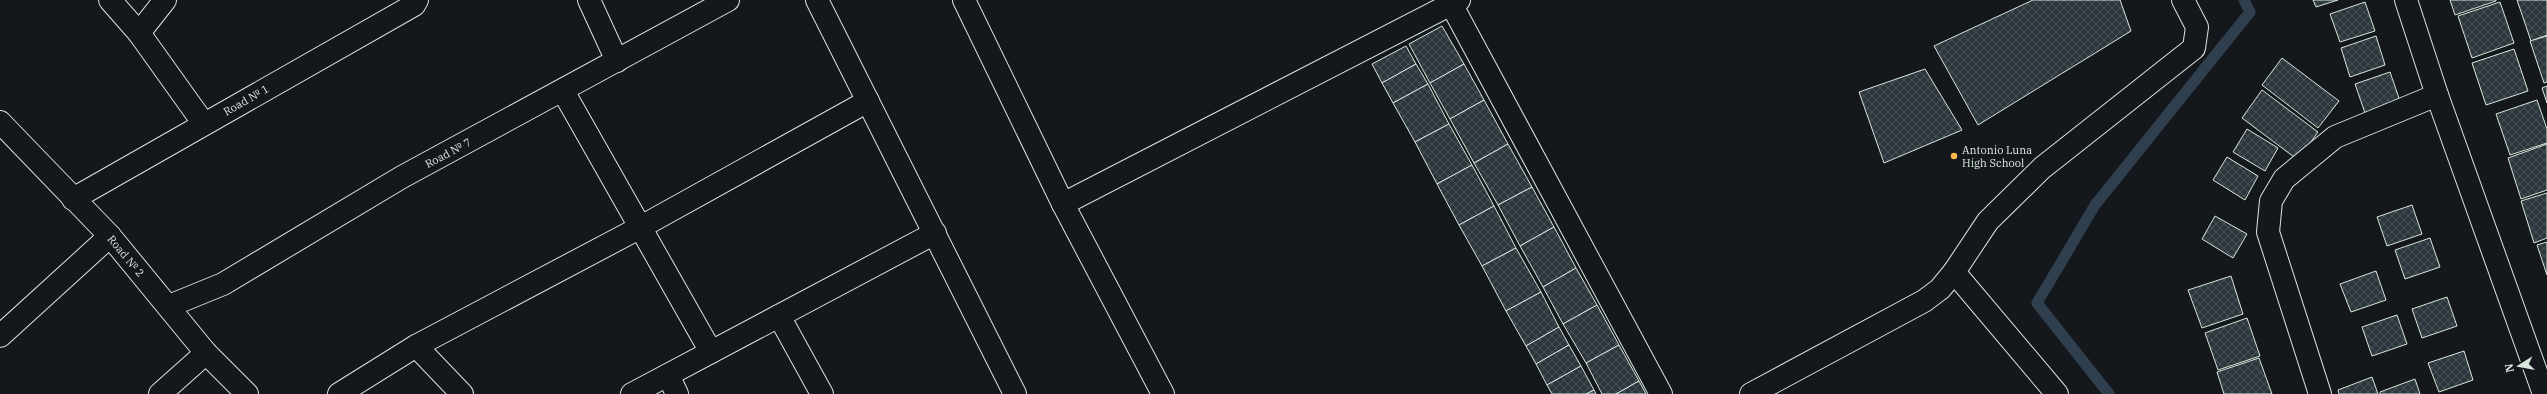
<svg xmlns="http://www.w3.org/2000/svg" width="2547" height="394" viewBox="0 0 2547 394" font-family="'IBM Plex Serif',serif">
  <defs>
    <pattern id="building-cross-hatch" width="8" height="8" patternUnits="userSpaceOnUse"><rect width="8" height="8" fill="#2c363c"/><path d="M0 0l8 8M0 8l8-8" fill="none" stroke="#4a5358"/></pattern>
  </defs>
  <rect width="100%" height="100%" fill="#14181c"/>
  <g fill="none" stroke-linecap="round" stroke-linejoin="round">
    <path stroke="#2f3f4d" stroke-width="11" d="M2109 394 2037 303 2095 205 2250 12 2244 0"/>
  </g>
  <g fill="url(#building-cross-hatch)" stroke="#d8e6dc">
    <path d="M2033 0H2120L2131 31 1978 125 1934 46Z"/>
    <path d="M2313 0H2338L2316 7Z"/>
    <path d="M2450 0H2496V1L2455 15Z"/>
    <path d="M2517 0H2547V35L2531 41Z"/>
    <path d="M2365 2 2375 31 2340 42 2330 14Z"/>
    <path d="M2500 2 2514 43 2472 58 2458 16Z"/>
    <path d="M1442 26 1464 64 1430 83 1409 44Z"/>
    <path d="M2376 36 2385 65 2350 77 2341 48Z"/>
    <path d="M2547 36V82L2544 83 2530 41Z"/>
    <path d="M1406 46 1416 64 1382 83 1372 64Z"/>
    <path d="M2514 49 2528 91 2486 105 2472 63Z"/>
    <path d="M2282 58 2339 101 2318 128 2262 85Z"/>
    <path d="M1416 64 1428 84 1393 103 1382 83Z"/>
    <path d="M1464 64 1484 100 1450 119 1430 83Z"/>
    <path d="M1925 69 1962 130 1884 163 1859 92Z"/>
    <path d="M2390 72 2400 101 2365 113 2355 84Z"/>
    <path d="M1428 84 1449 124 1415 142 1393 103Z"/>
    <path d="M2547 86V103L2542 88Z"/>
    <path d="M2262 90 2318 132 2298 160 2242 118Z"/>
    <path d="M1484 100 1508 144 1474 163 1450 119Z"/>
    <path d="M2537 100 2547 129V143L2510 155 2496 114Z"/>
    <path d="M1449 124 1472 165 1437 184 1415 142Z"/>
    <path d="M2247 129 2278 148 2265 171 2233 152Z"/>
    <path d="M1508 144 1532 187 1498 205 1474 163Z"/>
    <path d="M2547 144V190L2521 199 2508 158Z"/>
    <path d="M2227 157 2258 176 2245 200 2213 180Z"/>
    <path d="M1472 165 1494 206 1459 225 1437 184Z"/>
    <path d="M1532 187 1554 227 1520 246 1498 205Z"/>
    <path d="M2547 193V238L2534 243 2521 201Z"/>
    <path d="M2412 205 2422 234 2387 246 2377 217Z"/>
    <path d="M1494 206 1516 248 1482 266 1459 225Z"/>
    <path d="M2215 216 2247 234 2233 258 2202 239Z"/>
    <path d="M1554 227 1576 268 1543 287 1520 246Z"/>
    <path d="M2430 238 2440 267 2405 279 2395 250Z"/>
    <path d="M2547 242V275L2537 245Z"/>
    <path d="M1516 248 1541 292 1506 311 1482 266Z"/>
    <path d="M1576 268 1597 305 1563 324 1543 287Z"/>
    <path d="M2376 271 2386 300 2351 312 2340 284Z"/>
    <path d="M2231 276 2243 314 2202 328 2188 290Z"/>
    <path d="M1541 292 1559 327 1526 346 1506 311Z"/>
    <path d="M2447 297 2457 326 2422 338 2412 309Z"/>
    <path d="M1597 305 1619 345 1586 363 1563 324Z"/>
    <path d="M2397 315 2407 344 2372 356 2362 327Z"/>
    <path d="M2247 318 2260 356 2218 370 2205 333Z"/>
    <path d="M1559 327 1569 345 1536 364 1526 346Z"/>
    <path d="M1569 345 1581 366 1547 385 1536 364Z"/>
    <path d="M1619 345 1639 381 1616 394H1602L1586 363Z"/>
    <path d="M2464 351 2473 380 2439 392 2428 363Z"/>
    <path d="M2259 358 2272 394H2224L2217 372Z"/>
    <path d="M1581 366 1594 390 1586 394H1552L1547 385Z"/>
    <path d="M2372 377 2378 394H2339L2338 390Z"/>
    <path d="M2415 379 2420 394H2380V392Z"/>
    <path d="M1639 381 1646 394H1616Z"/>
    <path d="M1594 390 1596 394H1586Z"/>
  </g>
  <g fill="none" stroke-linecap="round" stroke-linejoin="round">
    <g stroke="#d8e6dc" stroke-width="24">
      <g id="minor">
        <path d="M110 0 139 33 204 124"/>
        <path d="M589 0 617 61"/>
        <path d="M817 0 1015 394"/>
        <path d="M964 0 1063 204 1163 394"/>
        <path d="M1449 0 1661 394"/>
        <path d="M2406 0 2437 95 2544 394"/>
        <path d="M139 33 165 0"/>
        <path d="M563 91 711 352"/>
        <path d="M0 122 110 236 206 353 247 394"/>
        <path d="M73 199 414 5 417 0"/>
        <path d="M1063 204 1459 0"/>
        <path d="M169 306 223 284 402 177 728 0"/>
        <path d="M779 316 822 394"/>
        <path d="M0 336 110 236"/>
        <path d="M416 346 462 394"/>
        <path d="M668 375 677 394"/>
        <path d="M160 394 206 353"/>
        <path d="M339 394 416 346 639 228 868 101"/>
        <path d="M632 394 935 233"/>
        <path d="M1751 394 1924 301 1940 289 1954 272"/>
        <path d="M2057 394 1954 272 1988 221 2042 168 2194 48 2197 27 2183 0"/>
        <path d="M2320 394 2268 232 2271 201 2284 179 2335 137 2437 95"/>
      </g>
    </g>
    <use href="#minor" stroke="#14181c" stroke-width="22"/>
  </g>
  <circle fill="#ffb74d" stroke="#14181c" stroke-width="1.5" cx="1954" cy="156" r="4"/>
  <g text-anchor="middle" stroke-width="3" stroke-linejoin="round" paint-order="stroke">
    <g font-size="11" fill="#d8e6dc" stroke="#14181c">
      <text transform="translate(246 100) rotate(-30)" y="4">Road № 1</text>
      <text transform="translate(448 153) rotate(-28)" y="4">Road № 7</text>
      <text transform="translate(126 256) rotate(50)" y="4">Road № 2</text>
    </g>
    <g font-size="11" fill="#d8e6dc" stroke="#14181c" text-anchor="start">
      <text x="1962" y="154">Antonio Luna<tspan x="1962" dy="13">High School</tspan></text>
    </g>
  </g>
  <g transform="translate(2519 366) rotate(259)" stroke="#14181c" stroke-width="3" paint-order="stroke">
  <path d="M0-3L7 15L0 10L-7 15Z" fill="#d8e6dc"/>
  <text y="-6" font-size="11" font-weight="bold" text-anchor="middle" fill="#d8e6dc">N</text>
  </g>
</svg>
